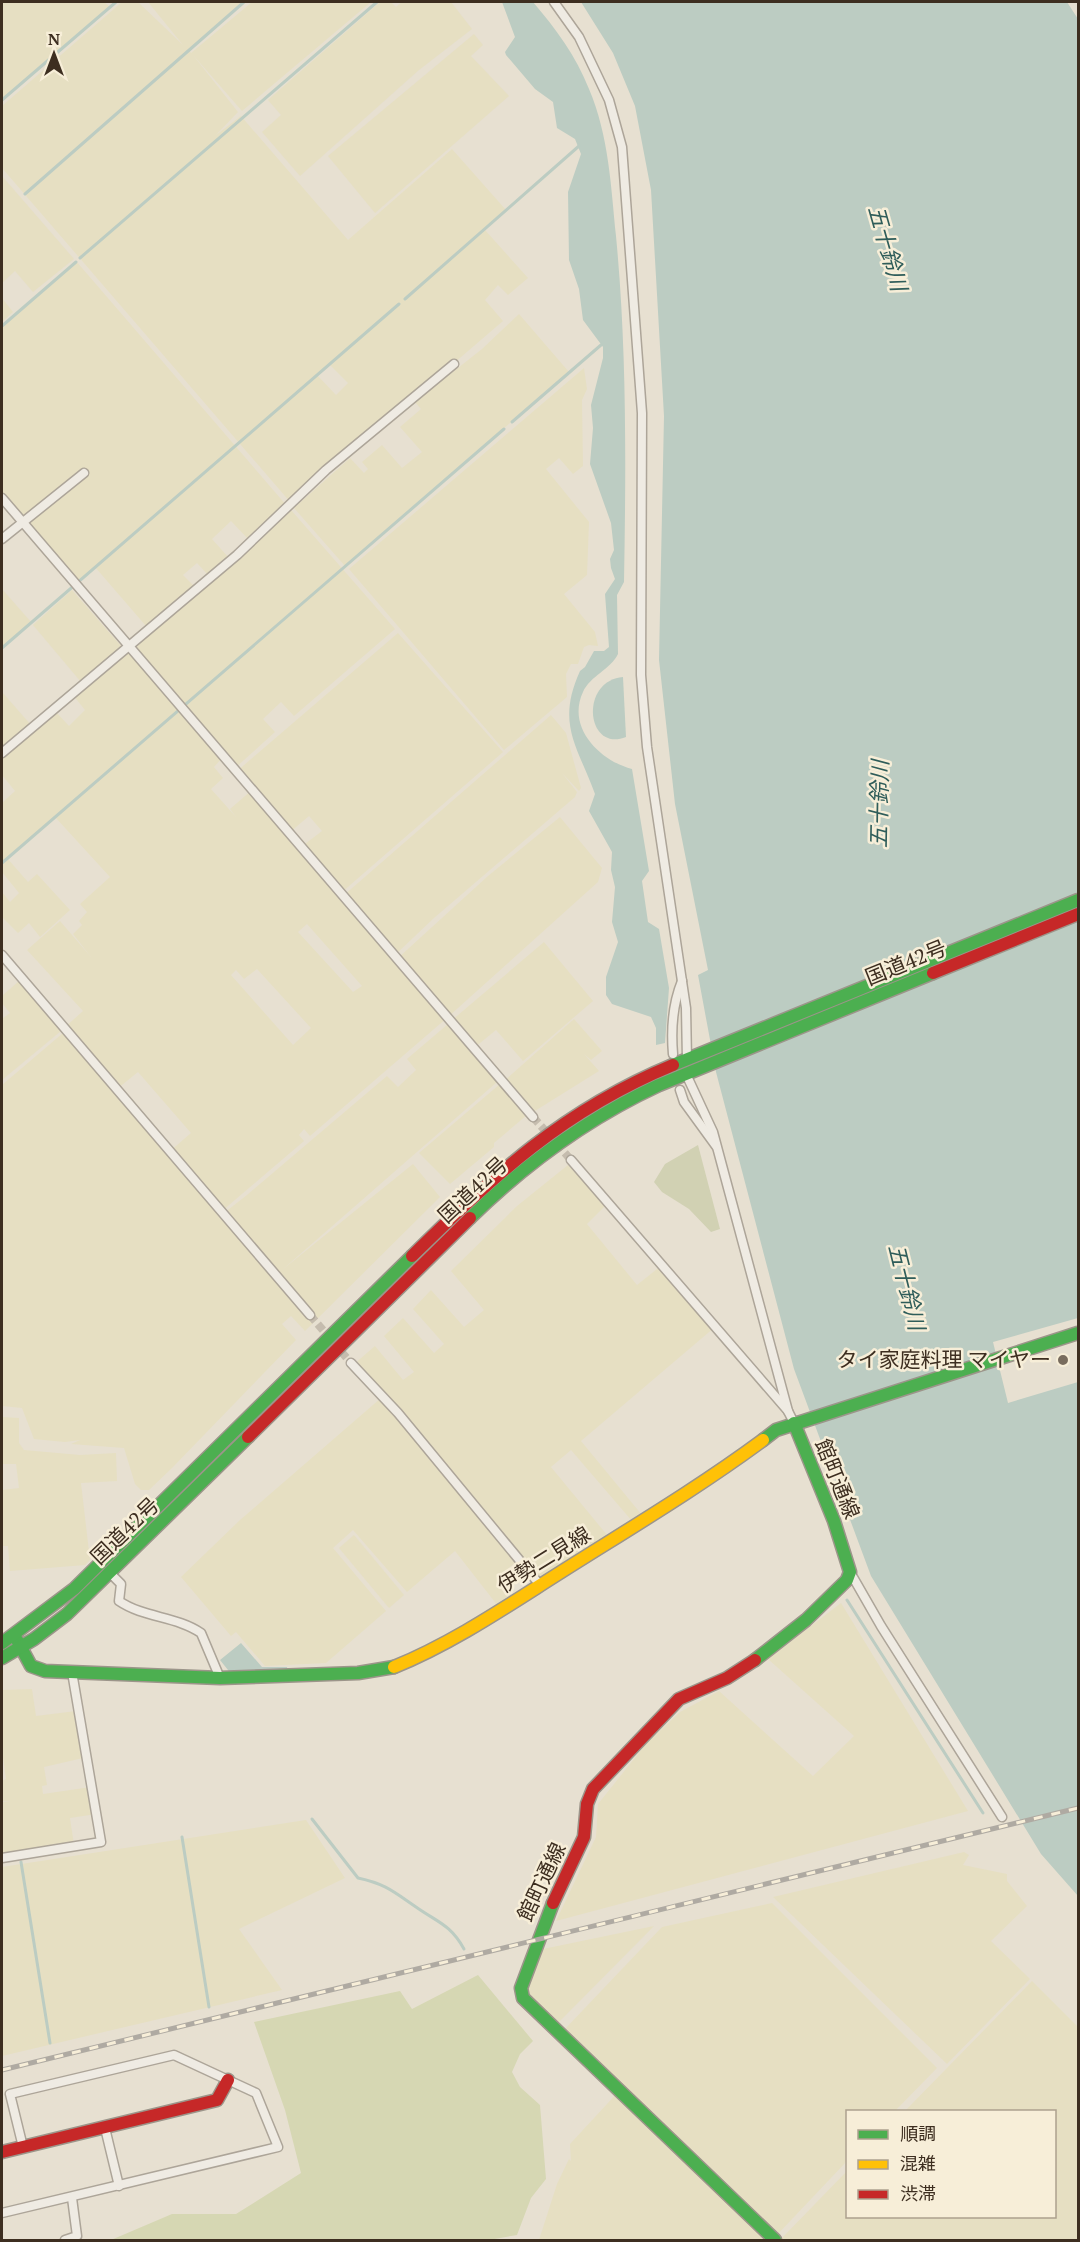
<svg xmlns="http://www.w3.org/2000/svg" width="1080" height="2242" viewBox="0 0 1080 2242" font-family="'PT Serif','Noto Sans JP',serif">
  <rect width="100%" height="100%" fill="#e7e0d1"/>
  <g fill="#e6dfc2" fill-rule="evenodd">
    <path d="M2 2H104L110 7 2 100Z"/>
    <path d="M122 2H138L183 45 148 2H244L189 50 191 53 252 2H371L242 111 193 55 238 112 216 135 241 116 348 240 452 149 506 210 485 230 528 278 508 295 498 285 485 300 503 321 291 503 2 168V106ZM329 364 348 383 336 395 317 375Z"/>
    <path d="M380 2H391L396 7 402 2H451L472 29 419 70 300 176 262 132 281 115 268 100Z"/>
    <path d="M474 34 483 45 471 56 509 96 375 213 328 156Z"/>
    <path d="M2 176 74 259 33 292 15 271 2 283Z"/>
    <path d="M76 261 287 506 249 540 231 521 212 539 229 558 209 576 197 563 183 575 195 587 146 626 95 567 76 583 2 498V326Z"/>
    <path d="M2 298 13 312 2 322Z"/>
    <path d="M519 314 569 372 345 566 294 508 350 458 364 473 368 469 362 462 382 445 402 468 422 452 400 427 421 409 415 402 482 349Z"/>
    <path d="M584 368 587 389 582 400 583 466 573 474 559 458 546 469 589 522 587 575 564 594 595 632 598 646 589 645 584 647 578 664H571L566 674 567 697 504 750 349 569Z"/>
    <path d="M291 510 395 629 294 716 281 702 263 719 275 732 234 769 223 757 214 767 223 778 211 789 236 817 230 809 252 790 236 772 398 633 503 752 341 893 343 896 551 715 566 733 581 788 579 791 562 773 577 792 575 797 434 918 394 956 397 959 488 876 560 817 602 868 598 882 448 1017 310 1136 304 1129 299 1135 304 1141 222 1211 224 1213 247 1195 387 1076 398 1087 416 1070 407 1059 448 1024 497 1082 282 1270 413 1164 440 1197 305 1331 291 1316 282 1324 296 1340 172 1468 149 1490H141L135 1484 124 1448 71 1444 80 1440 65 1442 34 1439 22 1408 2 1406V1085L63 1033 218 1214 169 1152 191 1133 138 1072 117 1089 64 1028 83 1011 27 950 60 921 91 957 73 934 82 925 79 921 87 912 80 904 110 877 55 817 7 858 28 882 37 874 70 910 40 937 29 923 18 933 2 917V892L10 902 19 893 2 872V803L15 791 2 775V757L56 712 69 726 85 710 73 695 252 547ZM309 816 322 831 301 847 289 833ZM307 924 362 986 353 992 298 932ZM257 969 311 1028 293 1045 231 975 236 970 244 979Z"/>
    <path d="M2 589 31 622 2 648Z"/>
    <path d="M72 590 122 647 81 682 33 625Z"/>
    <path d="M2 692 31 725 2 750Z"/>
    <path d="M544 942 593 1001 523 1061 496 1030 474 1048 451 1021Z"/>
    <path d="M19 981 61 1031 2 1080V1019L10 1013 2 1003V996Z"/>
    <path d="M574 1019 602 1051 591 1060 584 1054 599 1071 530 1114 503 1082Z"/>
    <path d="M500 1084 527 1115 494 1143V1147L450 1184 419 1153Z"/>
    <path d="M568 1165 605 1206 587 1224 637 1285 662 1265 715 1327 581 1441 642 1515 632 1521 571 1450 551 1467 607 1535 536 1581 519 1560 497 1577 513 1597 498 1606 455 1551 407 1592 353 1530 333 1548 386 1611 326 1663 265 1666 236 1632 231 1636 181 1577 240 1520 381 1398 353 1365 375 1346 403 1380 414 1372 384 1336 403 1318 434 1353 444 1344 413 1309 431 1290 464 1327 484 1310 451 1271 517 1206Z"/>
    <path d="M2 1417 19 1418V1443L24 1450 80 1455 116 1453 117 1481 81 1483 90 1560 85 1565 10 1571 8 1546H2V1475L3 1490 19 1488 16 1464H2Z"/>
    <path d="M354 1535 404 1595 389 1608 339 1548Z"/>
    <path d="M841 1603 968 1811 556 1921 596 1837 598 1804 646 1744 680 1712 719 1691 813 1776 854 1736 768 1659Z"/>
    <path d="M32 1689 36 1716 76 1711 83 1758 44 1767 47 1785 42 1786 43 1794 91 1787 96 1814 70 1818 74 1845 2 1857V1802L10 1801H2V1781L6 1779 2 1750V1690Z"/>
    <path d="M306 1820 345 1878 239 1929 282 1990 2 2056V1867Z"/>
    <path d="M964 1852 969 1855 963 1865 1007 1874V1881L1027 1906 991 1941 1030 1979 947 2064 773 1897Z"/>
    <path d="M772 1903 937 2068 895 2111 848 2112 847 2161 776 2236 564 2030 662 1927Z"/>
    <path d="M654 1926 556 2025 528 1995V1985L543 1949Z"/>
    <path d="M1032 1981 1078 2027V2240H780L847 2171 848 2216H1054V2112L905 2111Z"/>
    <path d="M619 2091 772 2240H539L557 2184 569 2159 571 2161 570 2144Z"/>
  </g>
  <path fill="#d6d7b3" d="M478 1975 533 2041 520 2054 512 2072 520 2087 540 2105 546 2179 531 2198 517 2235 489 2240H111L172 2214H236L301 2173 285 2110 254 2022 400 1991 412 2009Z"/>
  <path fill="#d1d1b3" d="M698 1145 720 1229 711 1232 689 1209 662 1192 654 1182 665 1164Z"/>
  <g fill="#bcccc2">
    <path d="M502 2H533C556 29 576 56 589 89 609 136 611 187 616 236 627 351 626 467 624 582L617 595 618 654C611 669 590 676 583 692 566 728 601 761 632 769L649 871 642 881 648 922 659 929 669 988 665 1043 656 1045V1028L651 1017 612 1004 606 995V977L618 942 612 922 615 887 611 870 612 852 589 811 595 794C577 745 556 724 580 671L585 667 594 651H604L609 647 605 594 615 579 611 568 610 559 614 550 611 523 590 464 593 428 591 405 603 358V347L583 320 579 289 569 260 568 192 581 154 575 139 557 128 553 102 535 89 506 55 505 52 515 37Z"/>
    <path d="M581 2H1067L1078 19V1318L993 1342 1008 1403 1078 1382V1896L1041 1854 871 1576 794 1369 716 1072 698 975 708 970 675 804 659 660 664 416 651 190 635 106 613 53Z"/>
    <path d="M623 677 626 737C586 753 579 681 623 677Z"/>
    <path d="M241 1643 262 1667H287L288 1673 232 1675 220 1660Z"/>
  </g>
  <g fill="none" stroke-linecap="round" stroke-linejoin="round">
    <g stroke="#bcccc2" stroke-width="3">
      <path d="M2 100 116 2"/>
      <path d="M25 194 244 2"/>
      <path d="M80 258 377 2"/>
      <path d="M405 299 579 146"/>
      <path d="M2 326 76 262"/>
      <path d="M512 422 601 345"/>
      <path d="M2 648 399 304"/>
      <path d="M2 863 504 429"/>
      <path d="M847 1600 983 1813"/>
      <path d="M312 1819 358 1878C386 1884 394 1892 416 1907 437 1922 450 1924 464 1949"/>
      <path d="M182 1837 209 2007"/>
      <path d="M21 1862 50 2043"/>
    </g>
    <g stroke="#c5bcae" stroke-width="8" stroke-dasharray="8 4" stroke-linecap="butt">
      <path d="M533 1117 571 1160"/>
      <path d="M310 1315 351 1363"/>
    </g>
    <g stroke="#ada599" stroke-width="11">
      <g id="street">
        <path d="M554 2 579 37 609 100 622 147 642 413 641 675 647 747 686 1008 687 1060"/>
        <path d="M2 498 533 1117"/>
        <path d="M2 539 84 473"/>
        <path d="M2 753 237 555 326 470 454 364"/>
        <path d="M2 955 310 1315"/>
        <path d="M673 1054C671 1030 673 1003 682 981"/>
        <path d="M686 1074 713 1132 788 1411"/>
        <path d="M680 1090 684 1102 716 1146"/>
        <path d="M571 1160 788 1411 794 1423"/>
        <path d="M351 1363 398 1413 540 1585"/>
        <path d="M850 1572 881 1626 1002 1817"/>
        <path d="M110 1573 121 1584 119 1601C144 1618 176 1616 201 1633L220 1678"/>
        <path d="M2 1858 101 1842 72 1672"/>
        <path d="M105 2128 119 2186"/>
        <path d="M2 2213 278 2147 256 2093 174 2055 10 2094 23 2147"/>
        <path d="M65 2240 77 2236 72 2198"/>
      </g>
    </g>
    <g stroke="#9c958a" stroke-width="15">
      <g id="fast">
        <path d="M673 1065 1078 900"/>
        <path d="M470 1218C526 1163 588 1118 659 1085L933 973"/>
        <path d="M763 1440 776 1430 1078 1333"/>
        <path d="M17 1640 31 1666 45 1671 220 1678 358 1673 394 1667"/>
        <path d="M2 1643 74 1589 412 1256"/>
        <path d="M2 1658 34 1639 67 1614 248 1437"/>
        <path d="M755 1660 806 1620 847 1580 850 1572 834 1521 794 1423"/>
        <path d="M553 1903 521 1988 523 1998 775 2240"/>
      </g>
    </g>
    <g stroke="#9c958a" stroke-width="15">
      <path id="slow" d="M394 1667C453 1643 507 1606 561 1572 629 1529 698 1488 763 1440"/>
    </g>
    <g stroke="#9c958a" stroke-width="15">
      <g id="jam">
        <path d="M933 973 1078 914"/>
        <path d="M412 1256C496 1174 562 1111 673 1065"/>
        <path d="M248 1437 470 1218"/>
        <path d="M553 1903 584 1837 587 1804 593 1789 679 1699 727 1678 755 1660"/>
        <path d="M2 2152 217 2100 228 2080"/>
      </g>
    </g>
    <use href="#street" stroke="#efebe3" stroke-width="8"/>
    <use href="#fast" stroke="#4caf50" stroke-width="12"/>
    <use href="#slow" stroke="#ffc107" stroke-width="12"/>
    <use href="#jam" stroke="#c62828" stroke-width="12"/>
    <g stroke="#afaaa2" stroke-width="5">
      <path id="rail" d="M2 2070 1078 1808"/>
    </g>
    <use href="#rail" stroke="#f7eed8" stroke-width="3" stroke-dasharray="9" stroke-linecap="butt"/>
  </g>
  <circle fill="#786c5e" stroke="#f7eed8" stroke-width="2" cx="1063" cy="1360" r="6"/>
  <g text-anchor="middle" stroke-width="5" stroke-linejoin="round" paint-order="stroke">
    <g font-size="21" fill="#3d2e20" stroke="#f7eed8">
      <text transform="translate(906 963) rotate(-22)" y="7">国道42号</text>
      <text transform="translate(473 1190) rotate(-43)" y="7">国道42号</text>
      <text transform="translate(837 1479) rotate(68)" y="7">館町通線</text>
      <text transform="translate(125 1531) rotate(-44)" y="7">国道42号</text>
      <text transform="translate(544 1560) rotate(-32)" y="7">伊勢二見線</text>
      <text transform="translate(542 1882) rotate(-65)" y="7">館町通線</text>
    </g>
    <g font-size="21" fill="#3d2e20" stroke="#f7eed8" text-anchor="end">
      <text x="1051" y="1367">タイ家庭料理 マイヤー</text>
    </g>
    <g font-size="22" font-style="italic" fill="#2f5d5a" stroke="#f7eed8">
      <text transform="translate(888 248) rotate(74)" y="8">五十鈴川</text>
      <text transform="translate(879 804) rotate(-89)" y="8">五十鈴川</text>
      <text transform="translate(907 1287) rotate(76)" y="8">五十鈴川</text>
    </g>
  </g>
  <rect width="1080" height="2242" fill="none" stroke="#3d2e20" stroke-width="6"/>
  <rect x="846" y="2110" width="210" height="108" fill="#f7eed8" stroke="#ada18e" stroke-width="1.5"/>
  <rect x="858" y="2130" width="30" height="9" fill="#4caf50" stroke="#ada18e" stroke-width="1.5"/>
  <text x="900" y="2140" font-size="18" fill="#3d2e20">順調</text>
  <rect x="858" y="2160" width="30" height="9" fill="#ffc107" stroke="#ada18e" stroke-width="1.5"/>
  <text x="900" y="2170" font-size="18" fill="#3d2e20">混雑</text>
  <rect x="858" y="2190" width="30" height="9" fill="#c62828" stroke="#ada18e" stroke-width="1.5"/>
  <text x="900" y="2200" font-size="18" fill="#3d2e20">渋滞</text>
  <g transform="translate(54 54)" stroke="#f7eed8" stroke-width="4.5" paint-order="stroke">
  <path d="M0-4.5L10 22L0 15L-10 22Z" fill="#3d2e20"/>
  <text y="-9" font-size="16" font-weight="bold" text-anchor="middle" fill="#3d2e20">N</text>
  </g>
</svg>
